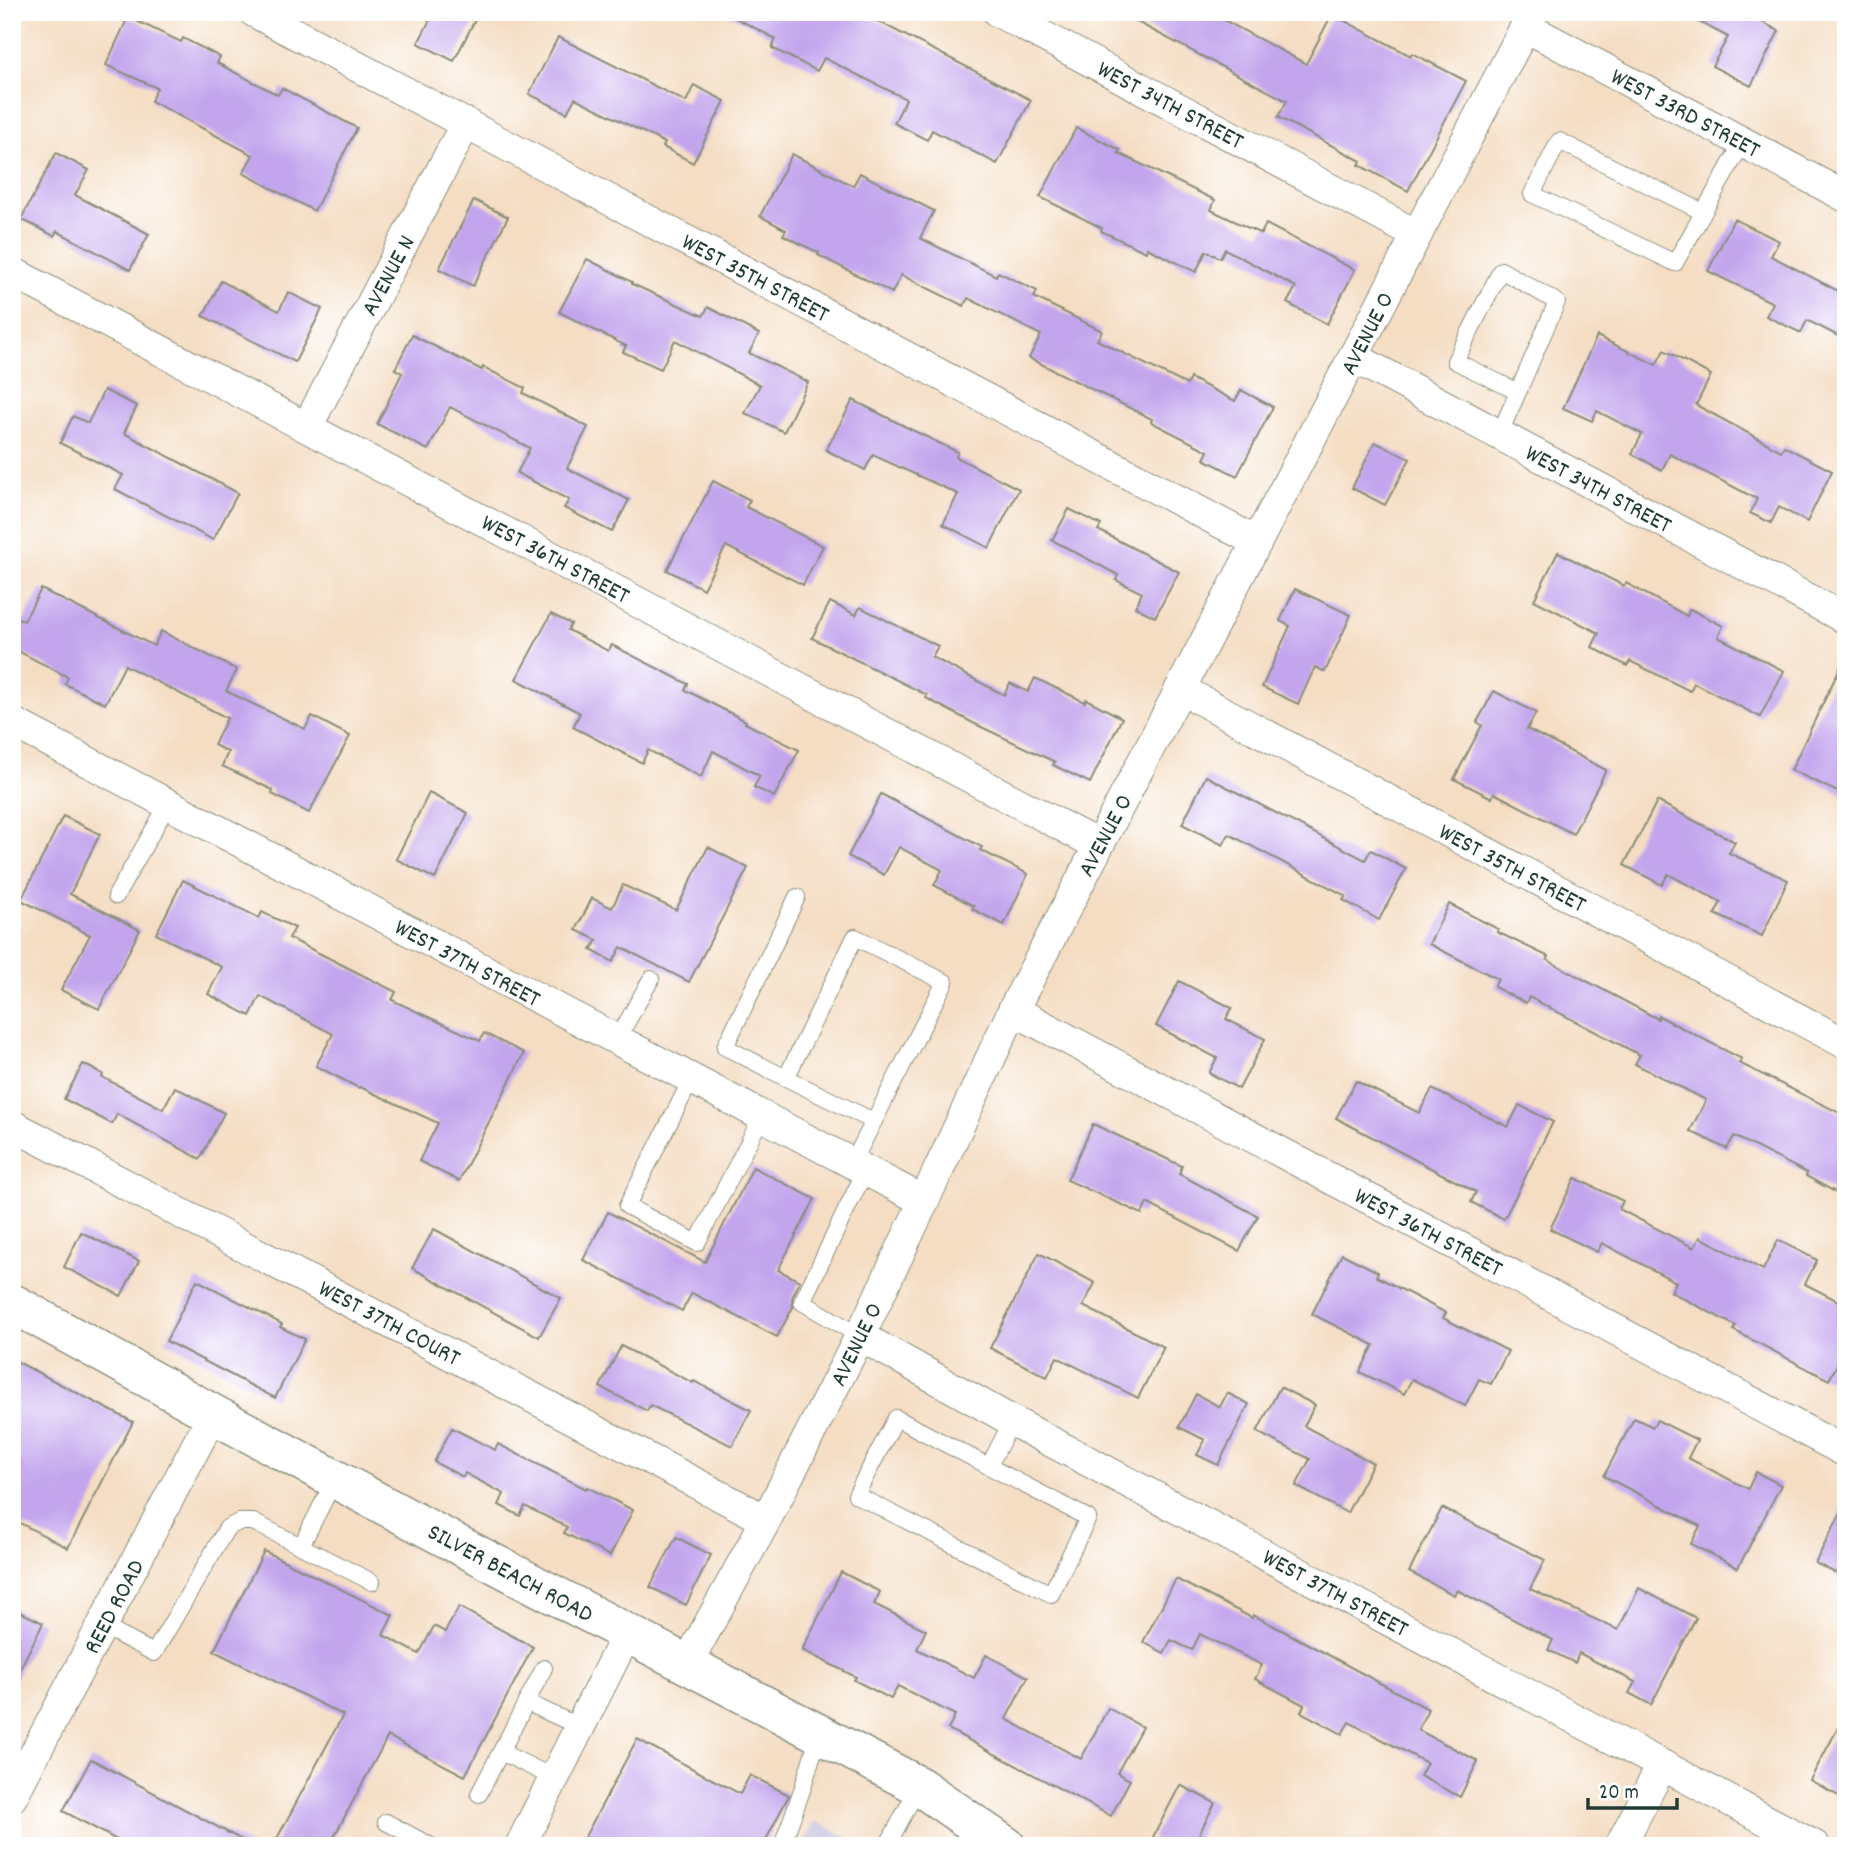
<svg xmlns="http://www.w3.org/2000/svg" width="1858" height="1858" viewBox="0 0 1858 1858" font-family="Dekko,sans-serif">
  <rect width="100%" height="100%" fill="#fff"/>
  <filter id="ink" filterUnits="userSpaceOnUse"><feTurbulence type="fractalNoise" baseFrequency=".0143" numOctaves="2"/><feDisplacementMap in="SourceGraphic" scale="14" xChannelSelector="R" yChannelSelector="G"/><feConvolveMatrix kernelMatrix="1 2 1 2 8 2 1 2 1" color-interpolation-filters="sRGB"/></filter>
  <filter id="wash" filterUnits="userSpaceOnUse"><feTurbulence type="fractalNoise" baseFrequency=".00686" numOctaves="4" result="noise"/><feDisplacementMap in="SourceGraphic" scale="28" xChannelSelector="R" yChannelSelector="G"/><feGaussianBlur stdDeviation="1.57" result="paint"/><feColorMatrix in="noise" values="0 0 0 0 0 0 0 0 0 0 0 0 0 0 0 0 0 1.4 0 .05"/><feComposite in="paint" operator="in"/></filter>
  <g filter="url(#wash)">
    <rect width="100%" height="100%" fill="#f4ddc3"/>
    <path fill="#c3c1db" d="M815 1821 866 1846H802Z"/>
    <g id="blocks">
      <g fill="#c3a5ed">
        <path d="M434 12H479L454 61 418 43Z"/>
        <path d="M724 12H860L1031 100 997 164 932 130 927 140 894 123 906 99 824 58 817 71 772 48 776 39Z"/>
        <path d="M1118 12H1209L1306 64 1332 14 1411 56 1412 53 1466 81 1408 191 1359 165 1361 161 1278 117 1287 101Z"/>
        <path d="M1680 12H1743L1779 31 1751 86 1712 66 1728 37Z"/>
        <path d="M128 17 181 42 183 38 220 57 217 63 278 95 282 88 357 128 314 211 243 173 253 155 151 101 157 88 106 65Z"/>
        <path d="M558 37 686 102 694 85 725 101 693 163 663 147 665 143 575 98 567 113 529 94Z"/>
        <path d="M1076 128 1120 150 1118 153 1215 200 1211 210 1261 234 1266 224 1355 270 1327 324 1287 303 1296 287 1225 249 1220 258 1206 251 1196 272 1147 248 1146 252 1101 231 1102 228 1040 197Z"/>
        <path d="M56 153 89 170 75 195 149 234 130 270 57 231 54 236 21 219Z"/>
        <path d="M792 154 853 186 860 173 934 211 920 238 996 276 998 272 1037 291 1034 297 1102 331 1097 340 1187 385 1190 378 1235 401 1241 390 1273 407 1237 476 1204 459 1208 451 1151 422 1152 419 1029 358 1041 335 968 298 964 306 901 275 892 293 818 255 819 253 783 235 786 230 760 216Z"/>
        <path d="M474 200 508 217 473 286 439 269Z"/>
        <path d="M1734 219 1779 241 1771 256 1846 295V340L1807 320 1801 333 1766 316 1773 303 1708 271Z"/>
        <path d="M587 259 632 282V284L703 316 708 307 759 334 749 353 808 382 784 432 745 413 760 385 675 340 661 369 623 352 626 346 559 312Z"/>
        <path d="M221 281 279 311 288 292 322 309 295 362 203 316Z"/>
        <path d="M412 335 482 370 483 367 525 388 523 393 588 427 567 468 629 500 612 532 564 508 569 500 517 473 530 448 450 407 428 450 377 424 402 373 395 369Z"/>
        <path d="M1597 336 1656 365 1664 350 1711 375 1696 405 1781 451 1784 446 1832 471 1807 522 1779 507 1771 523 1750 513 1757 499 1670 454 1662 470 1632 454 1642 434 1597 411 1592 421 1563 408Z"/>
        <path d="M104 390 137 406 124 433 238 493 213 540 115 489 123 475 60 443 73 416 88 423Z"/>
        <path d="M853 400 912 430 958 452 956 457 1019 489 989 548 943 524 958 494 873 455 865 470 826 450Z"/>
        <path d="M1375 442 1410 459 1385 505 1352 488Z"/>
        <path d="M713 481 750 500 746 507 823 546 803 585 726 546 703 589 667 570Z"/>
        <path d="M1069 509 1101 525 1098 530 1179 572 1155 617 1135 607 1142 593 1116 580 1118 575 1052 540Z"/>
        <path d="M1558 552 1624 586 1626 583 1687 616 1690 609 1723 626 1718 637 1784 671 1760 717 1694 683 1690 691 1630 661 1627 666 1592 647 1599 633 1534 600Z"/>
        <path d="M41 589 154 646 161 631 237 670 226 691 305 729 312 716 350 736 309 813 272 794 273 790 222 766 228 752 214 745 227 718 125 665 105 704 65 684 68 677 12 648V615L24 621Z"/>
        <path d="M1295 589 1351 615 1325 672 1315 667 1298 704 1262 687 1290 626 1280 621Z"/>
        <path d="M830 602 856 615 860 607 938 646 932 657 1004 695 1010 683 1028 692 1035 678 1085 702 1086 699 1122 718 1090 783 1053 765 1055 762 973 723 926 698 927 695 812 638Z"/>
        <path d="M551 614 571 624 568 630 608 651 612 645 688 684 685 690 746 721 745 723 799 750 774 797 754 787 760 776 713 751 701 777 648 750 642 763 573 727 580 713 516 679Z"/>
        <path d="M1846 655V796L1791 770Z"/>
        <path d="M1494 691 1536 713 1527 729 1606 770 1573 834 1494 793 1492 798 1454 779 1482 725 1477 722Z"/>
        <path d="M1206 776 1365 860 1371 850 1406 869 1379 920 1343 900 1346 896 1229 834 1223 845 1182 824Z"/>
        <path d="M429 793 468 813 435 879 396 859Z"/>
        <path d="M881 794 982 847 980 850 1028 874 1004 925 972 909 974 906 934 885 942 870 899 847 884 875 848 856Z"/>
        <path d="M1657 801 1735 842 1729 853 1788 880 1762 936 1715 914 1721 902 1668 874 1662 885 1624 865Z"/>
        <path d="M63 816 100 834 70 894 140 930 99 1009 61 990 90 935 21 900Z"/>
        <path d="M708 847 748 868 689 982 621 947 613 962 591 950 597 940 576 930 592 898 612 908 623 885 676 910Z"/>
        <path d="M183 880 259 918 262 912 295 928 289 938 396 992 392 1000 480 1041 484 1033 524 1053 459 1181 419 1161 438 1123 360 1087 359 1088 316 1066 333 1034 260 996 250 1016 208 994 222 967 156 934Z"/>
        <path d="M1449 904 1498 929 1497 932 1549 957 1547 960 1658 1019 1659 1016 1742 1059 1739 1063 1846 1116V1198L1806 1176 1807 1173 1734 1136 1727 1149 1690 1131 1706 1100 1635 1064 1640 1055 1529 997 1526 1003 1494 987 1498 979 1429 944Z"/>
        <path d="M1179 981 1232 1008 1226 1019 1265 1039 1239 1089 1209 1073 1217 1058 1156 1026Z"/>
        <path d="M83 1064 103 1074 102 1077 163 1109 175 1087 224 1113 200 1159 117 1114 112 1124 64 1099Z"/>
        <path d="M1356 1081 1419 1113 1432 1089 1508 1127 1519 1105 1553 1122 1504 1219 1471 1202 1476 1192 1336 1118Z"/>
        <path d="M1093 1124 1182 1166 1179 1174 1258 1216 1239 1251 1147 1203 1142 1214 1067 1180Z"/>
        <path d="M753 1167 815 1199 778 1270 800 1281 792 1298 793 1307 777 1337 692 1293 682 1311 583 1260 608 1212 705 1262Z"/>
        <path d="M1575 1178 1623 1201 1619 1209 1694 1248 1700 1237 1763 1270 1778 1240 1817 1260 1805 1284 1846 1305V1347L1829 1380 1733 1330 1736 1326 1671 1292 1676 1282 1602 1243 1597 1252 1550 1229Z"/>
        <path d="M434 1229 561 1298 539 1337 412 1268Z"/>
        <path d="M81 1232 139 1261 121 1296 64 1267Z"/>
        <path d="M1039 1253 1095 1283 1083 1306 1164 1347 1138 1398 1057 1357 1047 1377 990 1348Z"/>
        <path d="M1342 1254 1378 1272 1376 1276 1446 1313 1443 1318 1508 1351 1491 1384 1479 1379 1465 1406 1412 1379 1404 1394 1360 1372 1374 1345 1312 1314Z"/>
        <path d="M197 1280 282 1324 280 1327 305 1339 275 1398 166 1341Z"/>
        <path d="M621 1346 693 1383 694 1381 751 1410 732 1446 650 1405 647 1411 600 1387Z"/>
        <path d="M12 1359 133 1422 68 1548 12 1519Z"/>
        <path d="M1280 1387 1315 1405 1304 1426 1373 1463 1347 1513 1296 1486 1310 1459 1257 1432Z"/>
        <path d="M1227 1393 1249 1404 1218 1465 1197 1455 1205 1440 1179 1427 1196 1394 1220 1407Z"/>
        <path d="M1634 1418 1653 1427 1657 1420 1697 1440 1688 1458 1748 1489 1756 1472 1781 1485 1738 1568 1691 1544 1700 1526 1604 1476Z"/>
        <path d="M452 1428 495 1450 498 1444 586 1489 587 1487 633 1510 610 1556 564 1533 567 1527 525 1506 520 1516 499 1505 504 1494 465 1473 463 1477 434 1462Z"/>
        <path d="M1846 1503V1578L1815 1563Z"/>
        <path d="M1442 1508 1545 1560 1530 1589 1618 1630 1639 1588 1696 1618 1651 1705 1629 1693 1635 1682 1579 1653 1575 1663 1548 1650 1553 1640 1457 1590 1454 1595 1409 1572Z"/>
        <path d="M676 1537 711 1555 686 1605 650 1587Z"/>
        <path d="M264 1551 393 1615 383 1635 419 1654 434 1626 445 1632 459 1607 533 1647 465 1776 388 1736 329 1846H273L343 1715 214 1651Z"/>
        <path d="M841 1572 880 1592 874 1604 926 1630 917 1649 974 1678 986 1655 1028 1677 1006 1719 1081 1759 1108 1708 1142 1727 1117 1773 1130 1780 1111 1816 948 1729 955 1715 898 1686 891 1699 854 1680 856 1677 802 1650Z"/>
        <path d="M1176 1579 1252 1618 1253 1615 1308 1644 1428 1709 1418 1730 1478 1761 1460 1797 1420 1776 1427 1763 1349 1722 1342 1734 1301 1712 1304 1705 1255 1679 1262 1665 1200 1634 1192 1650 1171 1640 1164 1653 1143 1642Z"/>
        <path d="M12 1608 43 1623 12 1685Z"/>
        <path d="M1846 1713V1800L1810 1780Z"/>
        <path d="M637 1739 740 1794 750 1775 789 1795 763 1846H580Z"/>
        <path d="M91 1759 253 1846H128L63 1811Z"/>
        <path d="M1180 1785 1215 1803 1193 1846H1166L1152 1839Z"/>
      </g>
    </g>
  </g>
  <g filter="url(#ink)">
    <use href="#blocks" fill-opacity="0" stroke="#8a8d7c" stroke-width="2"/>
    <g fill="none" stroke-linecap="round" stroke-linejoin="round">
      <g stroke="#8a8d7c" stroke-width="18">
        <g id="service">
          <path d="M1703 212 1559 141 1532 194 1675 263 1743 142"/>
          <path d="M1499 435 1518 392 1455 361 1501 270 1557 302 1518 392"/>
          <path d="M116 896 168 804"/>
          <path d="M797 897 725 1047 786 1078 855 937 945 982 852 1164"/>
          <path d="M617 1040 651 979"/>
          <path d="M786 1078 873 1121"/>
          <path d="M691 1080 627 1206 697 1243 762 1116"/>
          <path d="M860 1336 802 1302 865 1171"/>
          <path d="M896 1418 1088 1518 1051 1594 856 1495Z"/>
          <path d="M989 1466 1012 1421"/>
          <path d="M301 1546 335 1479"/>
          <path d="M102 1626 154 1653 227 1528 239 1522H253L372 1582"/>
          <path d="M526 1702 580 1727"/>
          <path d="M501 1752 554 1778"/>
          <path d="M479 1794 544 1668"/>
          <path d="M386 1822 431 1846"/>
          <path d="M782 1846 802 1790 819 1734"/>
          <path d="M887 1846 919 1786"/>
        </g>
      </g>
      <g stroke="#8a8d7c" stroke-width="32">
        <g id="minor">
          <path d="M254 12 1257 542"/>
          <path d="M998 12 1417 235"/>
          <path d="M1526 27 1846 197"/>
          <path d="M12 272 1098 845"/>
          <path d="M1353 357 1846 619"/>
          <path d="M307 427 466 123"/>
          <path d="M1180 689 1846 1044"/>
          <path d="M12 722 924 1201"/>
          <path d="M1013 1010 1846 1452"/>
          <path d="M12 1125 766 1520"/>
          <path d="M860 1336 1012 1421 1815 1846"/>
          <path d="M687 1664 766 1520 860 1336 924 1201 1013 1010 1533 12"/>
          <path d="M12 1797 213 1414"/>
          <path d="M520 1846 627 1633"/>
          <path d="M1620 1846 1662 1765"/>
        </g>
      </g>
      <g stroke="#8a8d7c" stroke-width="41">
        <path id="tertiary" d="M12 1303 213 1414 455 1543 919 1786 1006 1846"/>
      </g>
      <use href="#service" stroke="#fff" stroke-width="16"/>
      <use href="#minor" stroke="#fff" stroke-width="30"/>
      <use href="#tertiary" stroke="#fff" stroke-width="38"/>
    </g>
  </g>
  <g text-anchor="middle" stroke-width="6" stroke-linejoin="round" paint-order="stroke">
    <g font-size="24" fill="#1f3d34" stroke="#fff">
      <text transform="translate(1171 104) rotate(28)" y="8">WEST 34TH STREET</text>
      <text transform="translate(1686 112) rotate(28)" y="8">WEST 33RD STREET</text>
      <text transform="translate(387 275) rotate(-62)" y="8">AVENUE N</text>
      <text transform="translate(756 277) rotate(28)" y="8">WEST 35TH STREET</text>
      <text transform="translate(1366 333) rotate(-63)" y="8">AVENUE O</text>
      <text transform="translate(1599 488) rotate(28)" y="8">WEST 34TH STREET</text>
      <text transform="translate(556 558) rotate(28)" y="8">WEST 36TH STREET</text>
      <text transform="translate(1104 835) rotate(-62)" y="8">AVENUE O</text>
      <text transform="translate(1513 867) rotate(28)" y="8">WEST 35TH STREET</text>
      <text transform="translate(468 962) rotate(28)" y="8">WEST 37TH STREET</text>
      <text transform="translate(1429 1231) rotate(28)" y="8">WEST 36TH STREET</text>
      <text transform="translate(390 1322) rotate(28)" y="8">WEST 37TH COURT</text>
      <text transform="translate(855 1344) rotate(-64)" y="8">AVENUE O</text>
      <text transform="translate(511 1572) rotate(28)" y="8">SILVER BEACH ROAD</text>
      <text transform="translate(1336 1592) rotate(28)" y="8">WEST 37TH STREET</text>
      <text transform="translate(113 1606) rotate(-62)" y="8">REED ROAD</text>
    </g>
  </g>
  <rect width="1858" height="1858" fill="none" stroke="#fff" stroke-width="42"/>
  <path d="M1588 1798v10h89v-10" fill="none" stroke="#1f3d34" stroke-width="3.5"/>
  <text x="1599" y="1798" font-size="21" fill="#1f3d34" stroke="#ffffff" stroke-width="5" paint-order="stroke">20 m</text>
</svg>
